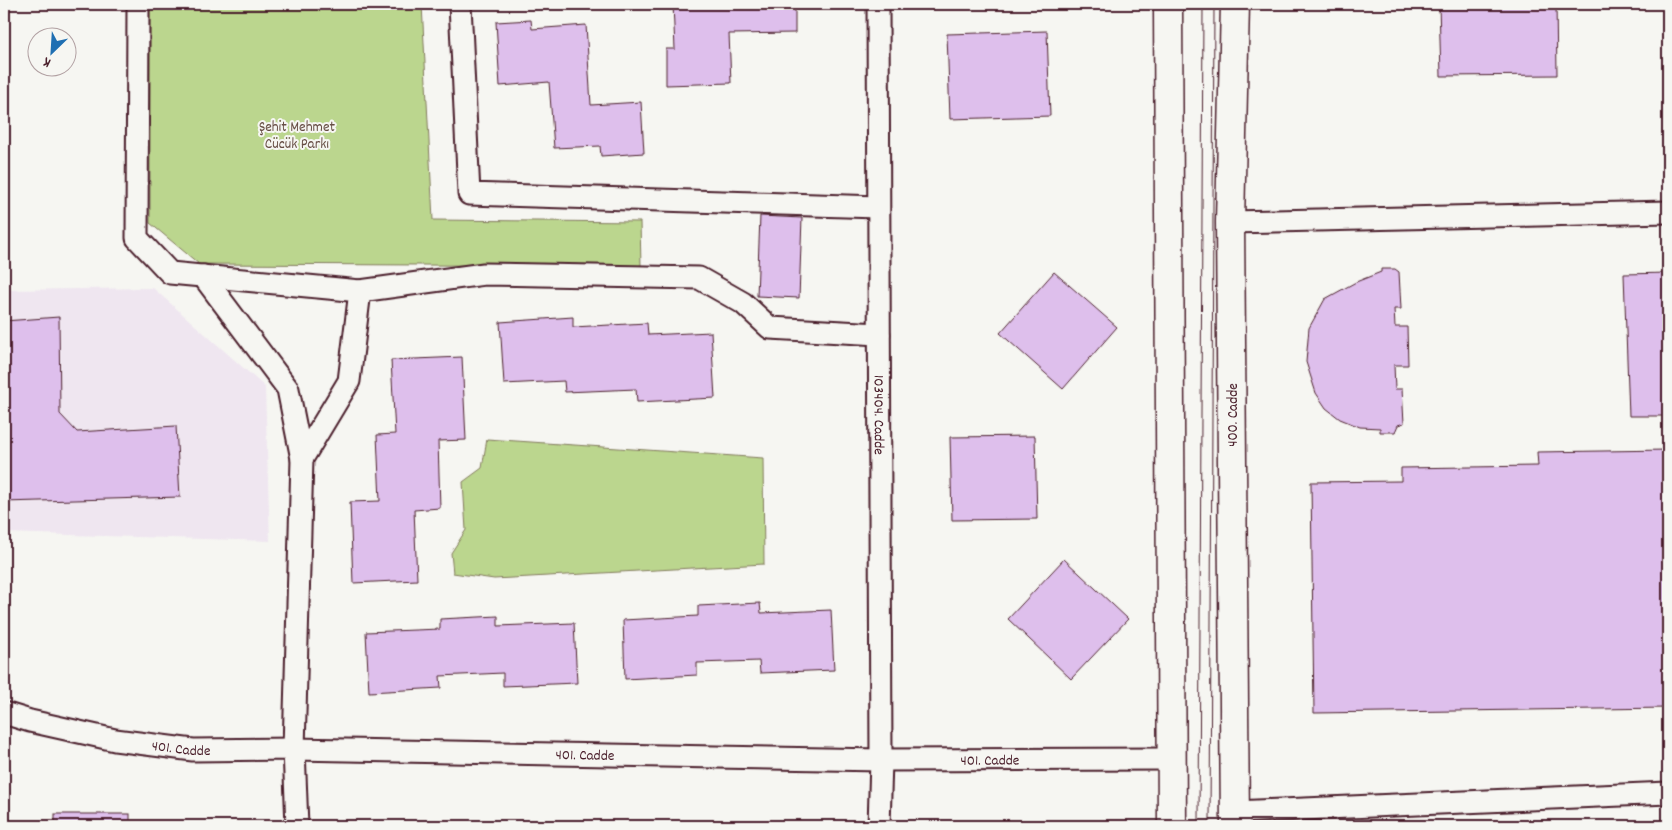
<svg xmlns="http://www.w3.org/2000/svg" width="1672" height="830" viewBox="0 0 1672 830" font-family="Dekko,sans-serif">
  <rect width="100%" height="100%" fill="#f6f6f2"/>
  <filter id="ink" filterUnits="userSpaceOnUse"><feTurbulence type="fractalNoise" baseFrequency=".02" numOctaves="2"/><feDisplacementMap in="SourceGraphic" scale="10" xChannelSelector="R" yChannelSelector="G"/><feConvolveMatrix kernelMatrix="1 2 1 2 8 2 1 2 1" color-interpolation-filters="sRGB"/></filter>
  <g filter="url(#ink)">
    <path fill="#efe6f0" d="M153 288 265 387 270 541 4 533V290Z"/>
    <g fill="#bbd68e" stroke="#827a5c">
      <path d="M150 4H422L433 220 640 222 641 266 199 264 150 223Z"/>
      <path d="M487 439 763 458 764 564 494 579 453 573 451 553 466 530 463 482 482 468Z"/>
    </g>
    <g fill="#debfec" stroke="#4a1f2b">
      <path d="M673 4H795V33L729 34 731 83 666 85V49H675Z"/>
      <path d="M1439 4H1556L1557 75 1441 76Z"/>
      <path d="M531 20 532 29 586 25 591 105 641 102 644 153 601 156 600 146 554 148 549 82 500 86 496 22Z"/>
      <path d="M1047 31 1050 116 950 119 947 34Z"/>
      <path d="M760 216 802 218 799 298 757 296Z"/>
      <path d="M1381 269H1395L1399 272 1401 309H1394L1395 327H1407L1408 365H1394L1395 389H1402L1404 423 1398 425 1395 432H1380V428L1360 427 1340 419 1326 408 1316 393 1306 362 1309 328 1325 299 1356 282 1381 272Z"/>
      <path d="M1054 272 1117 327 1063 389 1000 333Z"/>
      <path d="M1668 273V416H1629L1624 274Z"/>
      <path d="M59 317 60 414 77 432 176 426 180 497 4 502V321Z"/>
      <path d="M573 317V327L647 323 648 335 711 332 715 398 637 402 636 389 565 392 564 381 504 384 500 322Z"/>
      <path d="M462 357 466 440 438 441 440 508 414 510 417 580 353 583 350 502 380 501 377 435 395 434 391 360Z"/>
      <path d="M1035 436 1037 519 952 520 950 437Z"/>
      <path d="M1668 450V708L1314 713 1311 482 1401 481V468L1538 466 1537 452Z"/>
      <path d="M1064 559 1128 619 1071 679 1008 619Z"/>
      <path d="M760 603 761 613 831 610 834 670 760 673 759 661 697 663V675L625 679 623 620 698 616V606Z"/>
      <path d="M498 616V626L574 623 577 683 503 686V673L440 676 441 688 369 692 366 632 440 629V619Z"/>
      <rect x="55" y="814" width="75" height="12"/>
      <path d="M337 821 438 825V826H337Z"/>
    </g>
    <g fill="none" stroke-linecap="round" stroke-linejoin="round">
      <g stroke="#4a1f2b" stroke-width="25">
        <g id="street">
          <path d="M138 4 137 238 170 273 360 291"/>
          <path d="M460 4 469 194 878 207"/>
          <path id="s1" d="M878 4 881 760 879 826"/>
          <path d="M1230 222 1668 212"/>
          <path d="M203 276 288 389 302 459"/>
          <path id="s2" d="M4 713 30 721 115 740 193 750 294 749 881 760 1171 759"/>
          <path d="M1235 812 1668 793"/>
          <path d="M297 826 294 749 302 459 349 381 360 291 484 274 699 278 743 303 770 328 879 334"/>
        </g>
      </g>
      <g stroke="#4a1f2b" stroke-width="31">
        <g id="secondary">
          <path d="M1168 4 1172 826"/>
          <path d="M1235 826 1230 222 1235 4"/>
        </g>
      </g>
      <use href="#street" stroke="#f6f6f2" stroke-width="21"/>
      <use href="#secondary" stroke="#f6f6f2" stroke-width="28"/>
      <g stroke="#4a1f2b" stroke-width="1">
        <path d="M1199 826 1203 4"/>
        <path d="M1210 826 1214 4"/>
      </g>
    </g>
  </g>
  <g text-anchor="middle" stroke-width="4" stroke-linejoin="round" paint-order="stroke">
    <g font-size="15" fill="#664d44" stroke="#f6f6f2">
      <text x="297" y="131">Şehit Mehmet<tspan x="297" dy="17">Cücük Parkı</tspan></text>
    </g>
    <g font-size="15" fill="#4a1f2b" stroke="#f6f6f2">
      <text dy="5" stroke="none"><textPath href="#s1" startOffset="411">103404. Cadde</textPath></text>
      <text transform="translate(1232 415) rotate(-90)" y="5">400. Cadde</text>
      <text dy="5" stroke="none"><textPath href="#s2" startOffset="181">401. Cadde</textPath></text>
      <text dy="5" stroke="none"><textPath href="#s2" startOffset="585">401. Cadde</textPath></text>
      <text dy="5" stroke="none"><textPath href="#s2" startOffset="990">401. Cadde</textPath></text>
    </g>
  </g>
  <rect width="1672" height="830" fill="none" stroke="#f6f6f2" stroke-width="20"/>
  <rect x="10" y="10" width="1652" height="810" fill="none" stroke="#4a1f2b" stroke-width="2" filter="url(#ink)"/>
  <g transform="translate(52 52) rotate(205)"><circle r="24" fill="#f6f6f2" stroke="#b1a0a2"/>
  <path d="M0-4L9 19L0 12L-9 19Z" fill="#1f6fb2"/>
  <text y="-8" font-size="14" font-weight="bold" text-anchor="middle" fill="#4a1f2b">K</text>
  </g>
</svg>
